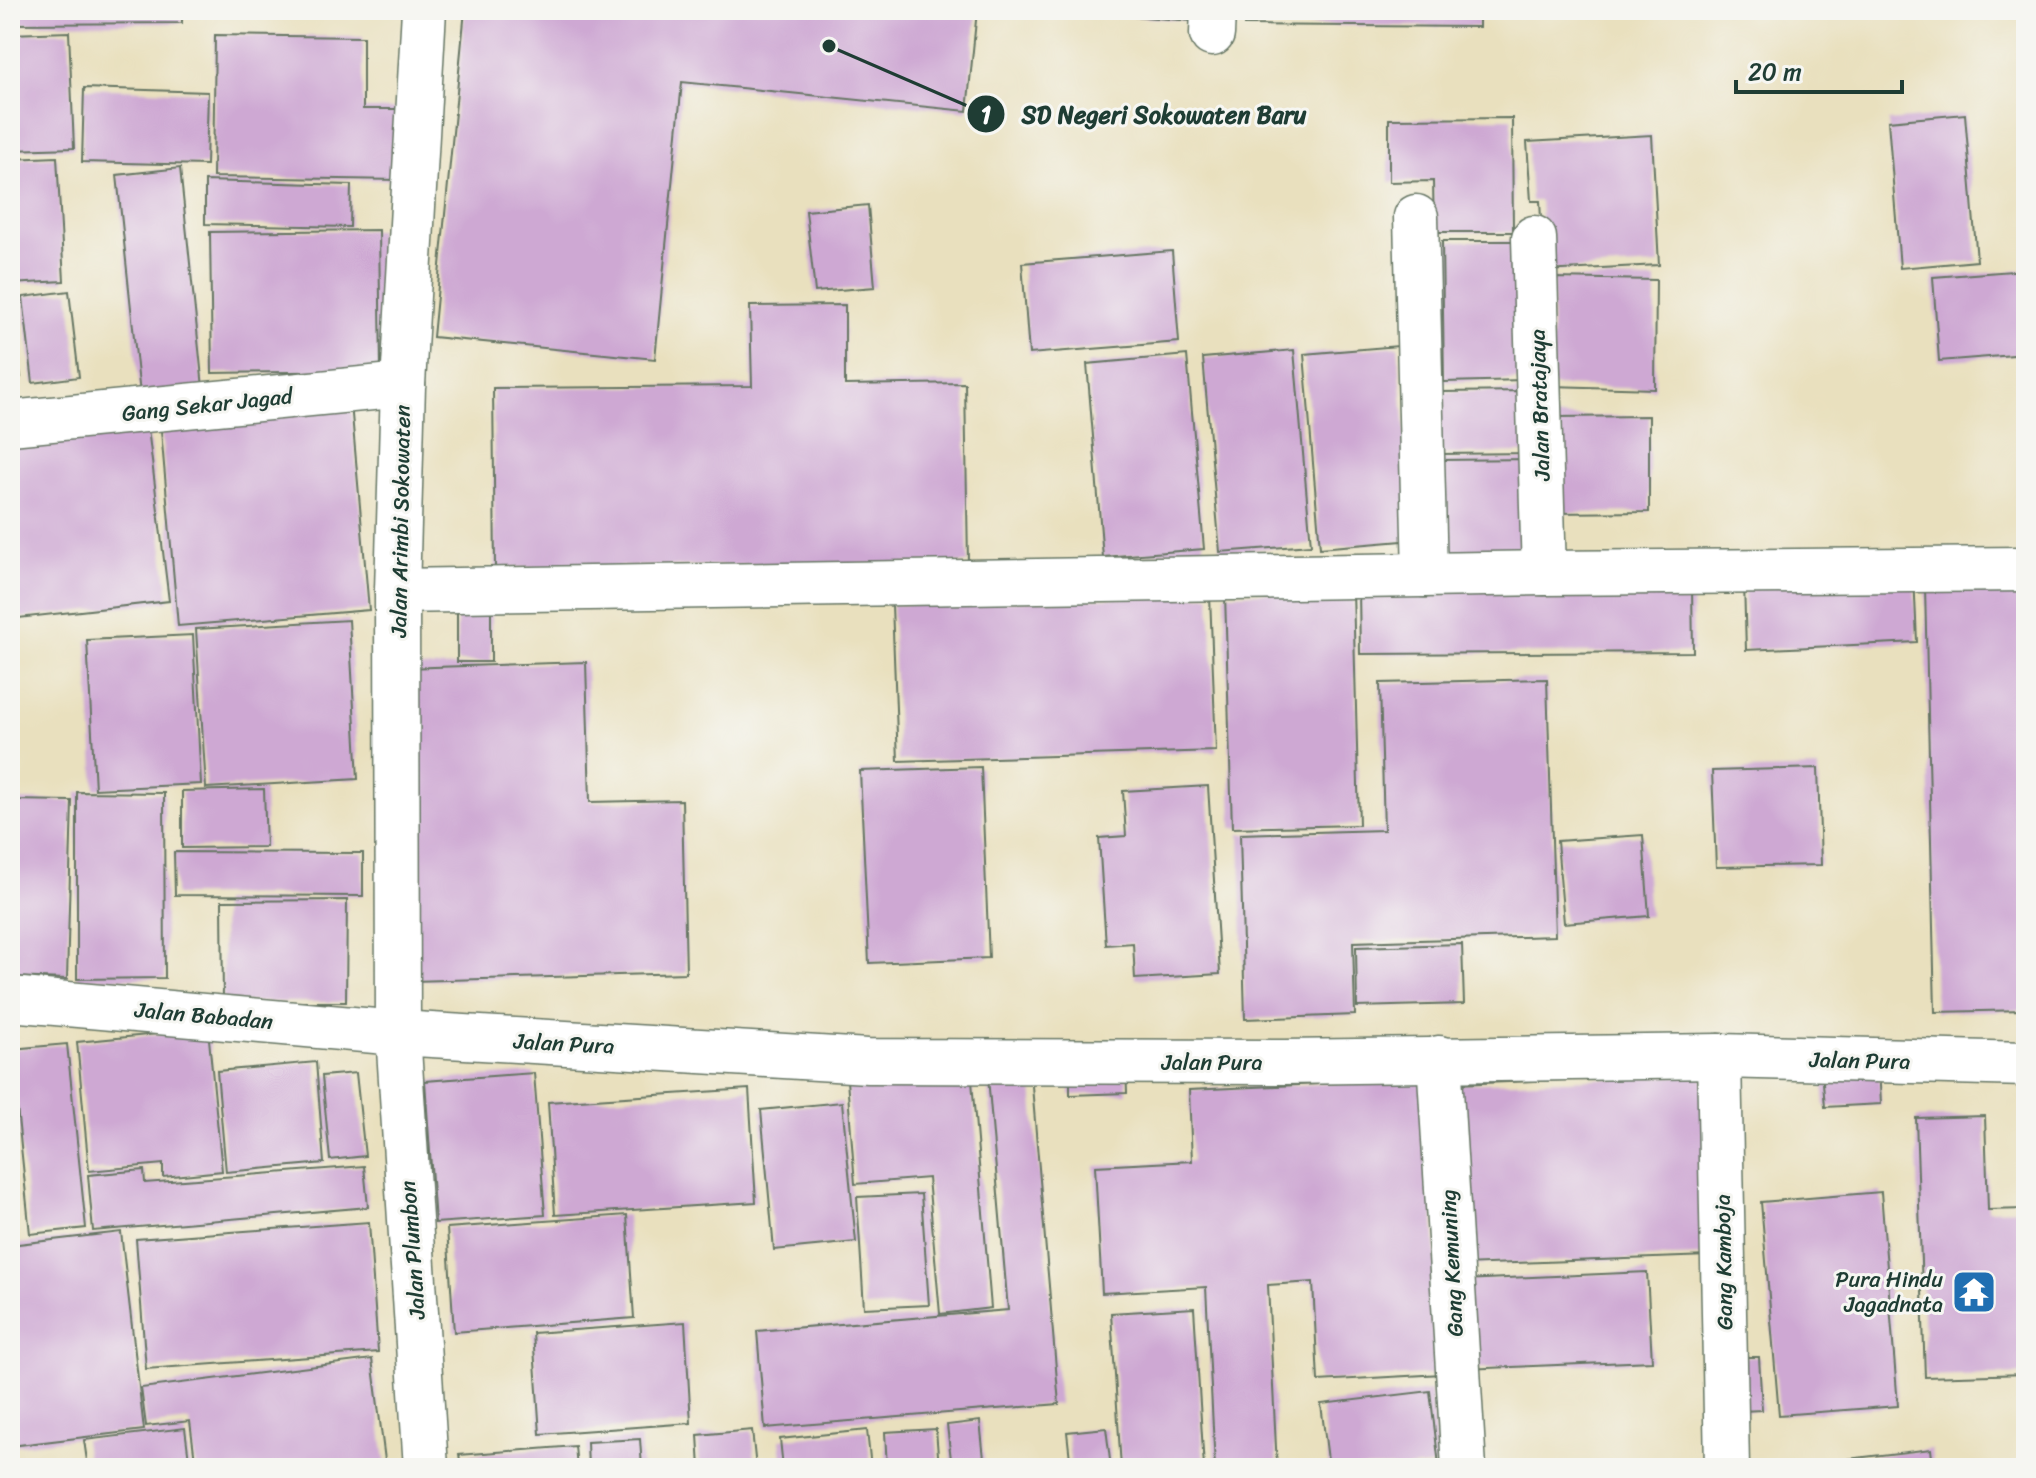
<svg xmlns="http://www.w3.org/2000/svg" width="2036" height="1478" viewBox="0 0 2036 1478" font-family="Sriracha,sans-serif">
  <rect width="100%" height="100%" fill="#f6f6f2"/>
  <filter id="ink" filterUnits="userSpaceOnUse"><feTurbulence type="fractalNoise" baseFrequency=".0125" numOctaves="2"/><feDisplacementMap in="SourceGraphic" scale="16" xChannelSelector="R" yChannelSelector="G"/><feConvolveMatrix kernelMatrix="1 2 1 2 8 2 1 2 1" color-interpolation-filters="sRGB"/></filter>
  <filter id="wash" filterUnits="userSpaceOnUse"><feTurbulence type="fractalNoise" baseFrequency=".006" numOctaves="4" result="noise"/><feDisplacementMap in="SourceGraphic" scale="32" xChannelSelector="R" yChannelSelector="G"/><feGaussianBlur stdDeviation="1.8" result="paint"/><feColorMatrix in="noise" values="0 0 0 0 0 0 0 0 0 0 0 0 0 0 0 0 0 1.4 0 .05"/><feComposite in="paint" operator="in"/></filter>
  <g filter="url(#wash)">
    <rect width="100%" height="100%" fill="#e9e0be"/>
    <g id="blocks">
      <g fill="#cea8d3">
        <path d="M10 10H182V23L10 24Z"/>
        <path d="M465 10H977L967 111 682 82 655 359 433 337Z"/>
        <path d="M1086 10H1204L1203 22 1086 12Z"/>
        <path d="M1244 10H1479V27L1244 25Z"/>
        <path d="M69 32 74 148 10 150V34Z"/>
        <path d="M215 35 363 37V109H402L401 180 213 177Z"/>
        <path d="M84 88 208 92 206 165 82 162Z"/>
        <path d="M1965 114 1977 261 1900 268 1888 121Z"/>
        <path d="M1512 118 1513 232H1434L1433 181 1389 182V119Z"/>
        <path d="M1652 135 1659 265 1544 271 1540 201H1531L1527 142Z"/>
        <path d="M57 157 64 281 10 284V159Z"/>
        <path d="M180 168 204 397 141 404 117 175Z"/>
        <path d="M205 181 351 185 350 227 205 224Z"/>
        <path d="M868 205 875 287 815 292 806 211Z"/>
        <path d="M379 230 381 371 212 373 210 232Z"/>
        <path d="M1442 241H1522L1524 380 1444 382Z"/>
        <path d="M1172 251 1179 342 1029 354 1022 263Z"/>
        <path d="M2026 270V354L1939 361 1933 277Z"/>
        <path d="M1553 278 1656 280 1655 389 1551 386Z"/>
        <path d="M69 291 79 377 33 383 23 297Z"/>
        <path d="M845 305V385L965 383 968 563 495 568 493 388 752 386 750 306Z"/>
        <path d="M10 307 21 377 10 378Z"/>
        <path d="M1398 346 1414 540 1320 548 1304 354Z"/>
        <path d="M1294 350 1311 545 1220 552 1203 358Z"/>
        <path d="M1187 355 1204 549 1103 557 1087 364Z"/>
        <path d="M1530 391V453L1440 454 1439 392Z"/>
        <path d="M351 403 369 610 178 626 160 419Z"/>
        <path d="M1649 416V512L1554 513V417Z"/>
        <path d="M147 420 169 601 10 619V435Z"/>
        <path d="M1535 459 1537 552 1438 553 1437 460Z"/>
        <path d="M1914 575 1917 642 1746 650 1744 583Z"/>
        <path d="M2026 585V1010L1935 1012 1925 587Z"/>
        <path d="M1692 587 1693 652 1360 654 1359 589Z"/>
        <path d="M1353 590 1359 825 1232 828 1225 594Z"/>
        <path d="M1210 595 1216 751 898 761 892 605Z"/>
        <path d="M491 599V662H457V600Z"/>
        <path d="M349 620 358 779 206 788 196 629Z"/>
        <path d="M193 635 201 784 95 789 87 640Z"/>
        <path d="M586 662 590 802 682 800 686 973 412 981 404 668Z"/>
        <path d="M1547 679 1555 936 1353 942 1355 1015 1245 1019 1240 834 1384 830 1380 683Z"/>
        <path d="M981 767 989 958 869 963 860 771Z"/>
        <path d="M1818 768 1821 865 1716 867 1712 771Z"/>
        <path d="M1208 786 1220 974 1135 979 1133 943 1106 945 1099 838 1126 836 1123 791Z"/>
        <path d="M264 789 266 847 182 848V791Z"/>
        <path d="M77 792 164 793 165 978 77 979Z"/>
        <path d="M10 800 72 801 67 979 10 977Z"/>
        <path d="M1643 835 1649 916 1564 923 1557 841Z"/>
        <path d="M174 852 363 853V896L175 895Z"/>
        <path d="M347 900 346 1002H223L222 901Z"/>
        <path d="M1462 944 1464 1004 1357 1007 1356 947Z"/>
        <path d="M208 1029 222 1171 163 1177V1164L89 1171 77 1042Z"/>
        <path d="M67 1044 86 1228 30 1234 11 1049Z"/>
        <path d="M316 1062 324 1163 226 1172 217 1071Z"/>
        <path d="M1126 1065 1127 1093 1070 1095V1066Z"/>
        <path d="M1879 1068 1881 1104 1825 1107 1822 1071Z"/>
        <path d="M971 1069 991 1308 940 1314 928 1178 855 1184 847 1080Z"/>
        <path d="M356 1073 365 1156 330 1160 322 1076Z"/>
        <path d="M534 1073 545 1215 435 1223 425 1081Z"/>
        <path d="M1031 1074 1059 1404 765 1428 757 1331 1008 1310 988 1077Z"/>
        <path d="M1703 1075 1709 1256 1462 1265 1456 1084Z"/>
        <path d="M1427 1079 1442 1374 1318 1381 1313 1282 1268 1285 1277 1468H1215L1206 1287 1102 1293 1095 1166 1192 1161 1189 1090Z"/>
        <path d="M749 1089 756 1202 555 1215 548 1102Z"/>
        <path d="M842 1102 856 1242 774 1250 761 1110Z"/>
        <path d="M1985 1116 1988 1210 2026 1209V1374L1925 1377 1916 1118Z"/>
        <path d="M364 1166 368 1207 93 1231 88 1175 144 1170 145 1183Z"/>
        <path d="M10 1190H12L16 1232H10Z"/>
        <path d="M1881 1192 1898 1406 1779 1415 1761 1202Z"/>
        <path d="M921 1194 929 1305 864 1308 857 1197Z"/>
        <path d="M627 1215 634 1318 454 1332 447 1228Z"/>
        <path d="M369 1222 378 1352 146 1369 136 1239Z"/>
        <path d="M121 1232 144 1430 10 1446V1245Z"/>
        <path d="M1647 1272 1652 1361 1465 1369 1462 1280Z"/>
        <path d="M1194 1308 1204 1468H1121L1111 1313Z"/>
        <path d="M685 1322 691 1423 540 1434 533 1333Z"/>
        <path d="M1739 1357H1759L1762 1410 1741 1411Z"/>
        <path d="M372 1359 386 1468H196L190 1421 146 1426 141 1388Z"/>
        <path d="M1430 1391 1439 1465 1411 1468H1329L1321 1404Z"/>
        <path d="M980 1421 985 1468H952L947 1425Z"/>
        <path d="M185 1428 190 1468H88L84 1440Z"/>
        <path d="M1106 1428 1111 1468H1071L1067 1432Z"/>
        <path d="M936 1429 939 1468H887L885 1432Z"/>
        <path d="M752 1430 756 1468H700L698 1435Z"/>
        <path d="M867 1430 871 1468H783L780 1439Z"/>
        <path d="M640 1439 642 1468H588L587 1442Z"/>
        <path d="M575 1446 577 1468H461L459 1455Z"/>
        <path d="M1931 1449 1933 1468H1789V1466Z"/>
      </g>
    </g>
  </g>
  <g filter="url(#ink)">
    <use href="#blocks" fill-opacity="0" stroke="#667664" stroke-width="2"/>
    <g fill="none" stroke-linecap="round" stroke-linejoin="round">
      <g stroke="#667664" stroke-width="47">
        <g id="minor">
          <path d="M424 10 403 385 397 591 398 1033 426 1468"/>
          <path d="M1212 34 1213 10"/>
          <path d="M1416 217 1425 575"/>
          <path d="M1534 238 1544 573"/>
          <path d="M10 423 403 385"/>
          <path d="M397 591 1544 573 2026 569"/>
          <path d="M10 999 398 1033 868 1061 1285 1062 1719 1056 2026 1064"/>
          <path d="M1719 1056 1727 1468"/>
          <path d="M1439 1058 1464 1468"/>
        </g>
      </g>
      <use href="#minor" stroke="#fff" stroke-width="44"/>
    </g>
  </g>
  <defs>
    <g id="temple-square" transform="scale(2.3)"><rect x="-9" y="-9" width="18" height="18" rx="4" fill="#1f6fb2" stroke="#f6f6f2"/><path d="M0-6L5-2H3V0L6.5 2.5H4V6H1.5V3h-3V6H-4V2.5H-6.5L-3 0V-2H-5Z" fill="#fff"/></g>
  </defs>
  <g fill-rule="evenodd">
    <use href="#temple-square" x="1974" y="1292"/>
  </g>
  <g text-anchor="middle" stroke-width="6" stroke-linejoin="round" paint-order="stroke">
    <g font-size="22" fill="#1f3d34" stroke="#f6f6f2">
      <text transform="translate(207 404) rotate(-6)" y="8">Gang Sekar Jagad</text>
      <text transform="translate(1539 405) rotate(-92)" y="8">Jalan Bratajaya</text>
      <text transform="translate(400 521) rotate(-89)" y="8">Jalan Arimbi Sokowaten</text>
      <text transform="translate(204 1015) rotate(5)" y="8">Jalan Babadan</text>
      <text transform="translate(564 1043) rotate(3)" y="8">Jalan Pura</text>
      <text transform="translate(1860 1060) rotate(1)" y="8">Jalan Pura</text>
      <text x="1212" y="1070">Jalan Pura</text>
      <text transform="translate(412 1250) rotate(-94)" y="8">Jalan Plumbon</text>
      <text transform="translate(1723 1262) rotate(-91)" y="8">Gang Kamboja</text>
      <text transform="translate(1451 1263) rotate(-93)" y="8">Gang Kemuning</text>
    </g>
    <g font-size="22" fill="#1f3d34" stroke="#f6f6f2" text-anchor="end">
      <text x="1943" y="1287">Pura Hindu<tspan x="1943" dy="25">Jagadnata</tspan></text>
    </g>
  </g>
  <path fill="none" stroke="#1f3d34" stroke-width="3" d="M829 46L986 114"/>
  <g fill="#1f3d34" stroke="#f6f6f2" stroke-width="3">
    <circle cx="829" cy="46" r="8"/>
    <circle cx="986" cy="114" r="20"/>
  </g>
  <g font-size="24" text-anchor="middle" font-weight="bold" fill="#fff">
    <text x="986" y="123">1</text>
  </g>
  <g font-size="24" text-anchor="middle" font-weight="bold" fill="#1f3d34" stroke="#f6f6f2" stroke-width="6" stroke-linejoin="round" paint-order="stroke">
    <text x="1164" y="123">SD Negeri Sokowaten Baru</text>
  </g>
  <rect width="2036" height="1478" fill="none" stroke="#f6f6f2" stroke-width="40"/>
  <path d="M1736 80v12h166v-12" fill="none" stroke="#1f3d34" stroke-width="4"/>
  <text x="1748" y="80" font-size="24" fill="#1f3d34" stroke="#f6f6f2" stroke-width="6" paint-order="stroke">20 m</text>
</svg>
